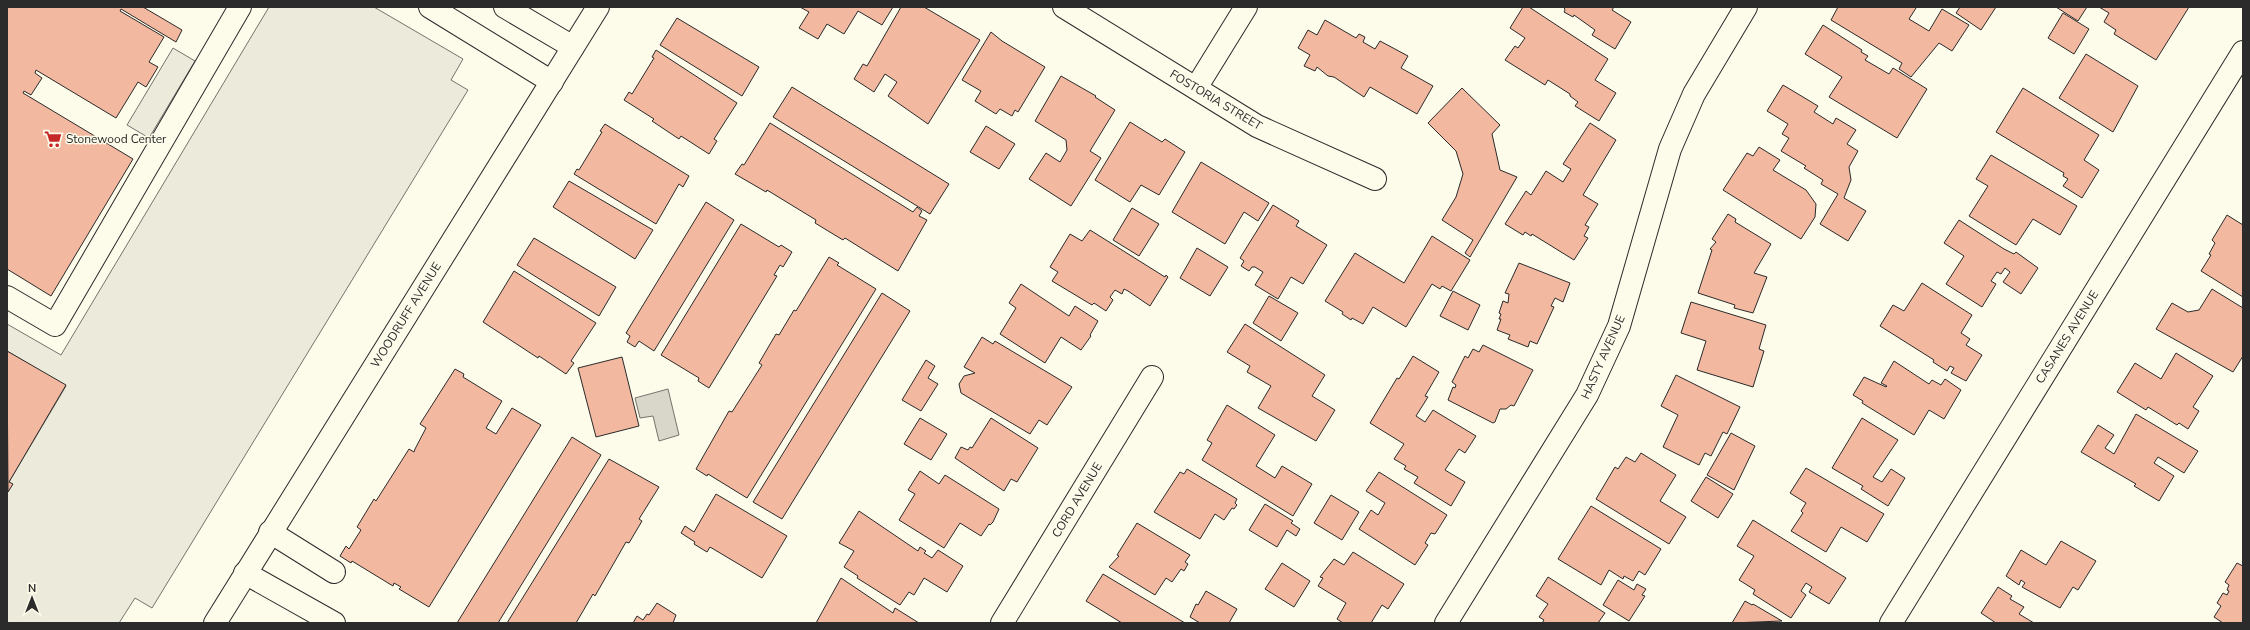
<svg xmlns="http://www.w3.org/2000/svg" width="2250" height="630" viewBox="0 0 2250 630" font-family="'Nunito Sans',sans-serif">
  <rect width="100%" height="100%" fill="#fdfbea"/>
  <g fill="#eceadb" stroke="#74746e">
    <path d="M269 7H374L463 59 451 80 468 90 152 608 135 598 119 623H7V492L12 485 9 482 66 386 7 351V324L61 355Z"/>
    <path d="M173 48 195 61 149 138 127 125Z"/>
  </g>
  <path fill="#d8d7c9" stroke="#74746e" d="M668 389 679 435 659 441 653 416 640 418 635 398Z"/>
  <g fill="#f2b8a0" stroke="#2b2b2b">
    <path d="M7 7H143L182 30 176 42 121 9 120 11 164 37 149 62 158 67 146 87 138 82 116 118 36 70 35 73 42 78 31 95 24 91 23 93 133 159 51 296 7 269Z"/>
    <path d="M800 7H893L882 25 858 11 844 34 827 24 818 39 799 28 809 12Z"/>
    <path d="M901 7H924L980 40 928 124 888 96 897 82 885 74 874 92 854 79 863 64 867 66Z"/>
    <path d="M1523 7H1529L1608 59 1595 80 1616 93 1599 121 1575 106 1578 102 1570 96V94L1548 80 1545 85 1505 60 1515 46 1518 48 1525 38 1510 28Z"/>
    <path d="M1564 7H1614L1612 10 1631 22 1615 49 1592 35 1595 30 1574 15 1573 17 1564 12 1565 10Z"/>
    <path d="M1838 7H1914L1916 8 1909 19 1929 31 1942 9 1969 25 1952 51 1939 43 1911 77 1899 69 1902 63 1831 20Z"/>
    <path d="M1960 7H1996L1981 30 1956 13Z"/>
    <path d="M2056 7H2087L2078 21Z"/>
    <path d="M2099 7H2189L2156 60 2114 34 2116 30 2104 22 2109 13Z"/>
    <path d="M2063 13 2089 29 2074 54 2048 38Z"/>
    <path d="M677 18 759 67 742 96 660 45Z"/>
    <path d="M1325 20 1356 38 1359 34 1365 37 1363 42 1375 49 1380 41 1408 56 1401 68 1433 86 1417 114 1370 87 1364 97 1334 77 1328 76 1317 67 1315 71 1304 66 1310 55 1298 48 1308 30 1317 35Z"/>
    <path d="M1823 25 1862 50 1861 52 1868 56 1865 60 1889 74 1893 68 1927 89 1897 138 1829 97 1842 77 1805 54Z"/>
    <path d="M991 32 1002 41 1045 67 1018 112 1015 110 1012 116 1000 109 996 114 975 101 981 91 962 80Z"/>
    <path d="M656 50 737 103 714 139 717 141 709 154 681 136 679 139 652 121 654 119 624 100 629 92 632 94 654 58 652 57Z"/>
    <path d="M2086 54 2138 86 2113 132 2059 98Z"/>
    <path d="M1061 76 1096 96 1095 97 1115 110 1090 151 1101 158 1071 206 1029 179 1046 153 1060 162 1067 150 1066 140 1035 121Z"/>
    <path d="M1783 85 1818 106 1814 112 1833 124 1836 118 1856 130 1847 144 1858 151 1849 167 1851 180 1844 198 1866 211 1848 241 1820 224 1838 194 1821 184 1823 180 1804 168 1806 166 1781 151 1789 138 1782 134 1788 124 1767 111Z"/>
    <path d="M792 87 949 184 930 214 773 117Z"/>
    <path d="M1462 88 1500 125 1492 134 1500 170 1517 177 1470 257 1465 253 1473 240 1442 220 1456 197 1463 174 1456 151 1428 123Z"/>
    <path d="M2023 88 2099 135 2084 160 2099 170 2082 198 2063 186 2068 179 2063 176 2064 173 1996 132Z"/>
    <path d="M1130 122 1162 142 1165 139 1185 152 1159 195 1141 185 1130 202 1095 180Z"/>
    <path d="M770 123 913 212 917 207 922 211 919 216 927 220 898 271 845 238 843 240 815 223 816 220 767 190 766 192 735 174 742 164 744 165Z"/>
    <path d="M1590 123 1616 140 1583 195 1598 204 1585 225 1589 227 1584 236 1588 238 1574 260 1532 234 1531 236 1525 232 1523 235 1505 224 1526 191 1531 195 1546 171 1563 182 1571 169 1563 164Z"/>
    <path d="M605 124 689 176 683 187 679 184 656 224 574 174 577 169 579 170 602 132 600 131Z"/>
    <path d="M986 126 1015 144 999 169 970 152Z"/>
    <path d="M1759 147 1780 160 1773 170 1806 190 1816 204 1815 217 1801 239 1723 190 1747 153 1753 156Z"/>
    <path d="M1991 155 2077 206 2060 235 2033 219 2016 245 1969 216 1988 186 1976 179Z"/>
    <path d="M1201 162 1269 203 1258 221 1244 212 1225 244 1172 212Z"/>
    <path d="M569 181 653 230 635 259 553 207Z"/>
    <path d="M706 202 734 220 654 351 639 341 635 347 627 342 630 336 626 333Z"/>
    <path d="M1273 205 1299 221 1296 226 1327 245 1303 284 1291 277 1278 299 1255 285 1263 272 1255 267H1252L1249 271 1241 266 1244 261 1240 258Z"/>
    <path d="M1132 208 1159 224 1139 256 1113 240Z"/>
    <path d="M1728 214 1736 219 1735 222 1771 244 1754 273 1767 277 1753 313 1734 308 1735 305 1698 293 1712 250 1710 249 1716 242 1712 239Z"/>
    <path d="M2227 215 2243 225V297L2201 271 2211 255 2209 254 2215 243 2212 240Z"/>
    <path d="M1959 220 2004 249 2014 254 2016 252 2038 268 2021 294 2003 282 2010 272 2005 268 2001 274 1997 272 1991 281 1996 284 1982 307 1946 284 1964 256 1944 243Z"/>
    <path d="M741 224 779 247 781 245 792 252 783 267 780 265 774 275 777 276 709 388 698 381 699 378 661 355Z"/>
    <path d="M1090 230 1165 277 1166 275 1168 277 1150 306 1128 291 1124 289 1122 294 1115 290 1110 297 1113 300 1106 311 1094 303 1092 305 1052 281 1058 272 1050 267 1070 234 1082 241Z"/>
    <path d="M1432 236 1470 260 1451 291 1442 286 1440 289 1432 284 1406 327 1373 307 1363 324 1352 318 1351 320 1342 314 1343 312 1325 301 1355 253 1404 283Z"/>
    <path d="M534 238 616 287 599 316 517 265Z"/>
    <path d="M1197 248 1228 267 1210 296 1180 278Z"/>
    <path d="M829 257 839 263 837 265 876 289 747 498 708 474 707 476 696 469 729 411 732 412 762 365 759 363 776 334 779 335 794 310 796 311Z"/>
    <path d="M1519 263 1570 283 1563 302 1555 298 1551 306 1554 307 1537 344 1530 341 1528 347 1508 339 1510 335 1497 330 1501 319H1499L1501 314 1499 313 1503 301 1508 303 1509 294 1505 293Z"/>
    <path d="M514 271 596 323 571 361 574 363 566 374 539 356 538 358 483 322Z"/>
    <path d="M1922 283 1972 315 1961 333 1970 339 1966 345 1982 355 1966 381 1951 373 1954 368 1950 366 1947 371 1933 362 1934 360 1880 326 1893 305 1904 311Z"/>
    <path d="M1021 284 1069 316 1075 306 1098 321 1090 335 1091 336 1081 350 1061 337 1045 363 1000 334 1016 308 1009 303Z"/>
    <path d="M2212 289 2243 308V356L2233 372 2156 329 2172 303 2188 312 2199 310Z"/>
    <path d="M1453 291 1480 305 1468 330 1440 316Z"/>
    <path d="M882 293 910 311 782 519 753 502Z"/>
    <path d="M1269 296 1298 313 1281 341 1253 323Z"/>
    <path d="M1691 302 1766 325 1759 349 1764 351 1753 387 1697 370 1706 341 1681 333Z"/>
    <path d="M1245 324 1325 375 1312 396 1335 410 1316 441 1258 408 1271 386 1247 372 1250 366 1227 352Z"/>
    <path d="M982 337 993 344 995 341 1072 387 1047 425 1039 420 1030 434 961 393 959 384 964 376 975 373 964 367Z"/>
    <path d="M1483 345 1533 370 1514 406 1511 405 1506 409H1500L1495 422 1493 423 1448 400 1453 387 1455 388 1456 385 1452 382 1465 356 1468 358 1473 349 1479 352Z"/>
    <path d="M7 351 66 385 9 482 13 484 8 492Z"/>
    <path d="M2176 353 2213 376 2193 407 2199 411 2188 429 2179 423 2177 425 2148 407 2146 410 2117 392 2135 363 2161 379Z"/>
    <path d="M1413 356 1439 372 1425 396 1428 397 1416 416 1425 422 1433 410 1476 436 1465 453 1459 449 1445 470 1465 482 1451 506 1414 483 1418 477 1404 469 1406 466 1394 459 1404 444 1370 423 1397 378 1399 379Z"/>
    <path d="M622 357 639 426 596 437 578 368Z"/>
    <path d="M926 360 935 366 928 378 938 384 921 411 902 400Z"/>
    <path d="M1894 361 1929 384 1932 380 1941 385 1945 379 1961 390 1944 419 1929 410 1914 435 1862 403 1863 401 1853 395 1864 377 1886 387 1887 386 1881 383Z"/>
    <path d="M455 369 464 374 463 377 502 401 486 428 496 434 512 408 541 425 429 607 399 589 401 587 394 583 393 586 352 561 351 563 340 556 346 546 349 549 361 530 357 527 374 499 376 501 409 449 414 452 415 449 426 428 420 424Z"/>
    <path d="M1676 375 1740 407 1727 434 1723 432 1711 456 1705 453 1699 465 1663 447 1678 415 1661 406Z"/>
    <path d="M1227 405 1275 435 1256 466 1275 478 1282 466 1312 484 1293 516 1202 460 1212 443 1207 440Z"/>
    <path d="M2136 414 2198 451 2184 473 2158 457 2154 463 2174 476 2159 501 2134 486 2136 484 2081 452 2098 425 2114 435 2105 448 2114 454Z"/>
    <path d="M920 418 947 434 931 460 904 444Z"/>
    <path d="M991 418 1038 448 1017 482 1011 479 1004 491 955 458 961 447 968 450 970 447 972 448Z"/>
    <path d="M1862 418 1898 440 1873 477 1882 482 1891 469 1905 478 1888 506 1861 489 1863 486 1832 468Z"/>
    <path d="M1731 433 1755 446 1734 490 1707 475Z"/>
    <path d="M572 437 601 455 498 623H457Z"/>
    <path d="M1641 453 1676 475 1660 501 1686 517 1669 544 1596 499 1615 467 1618 469 1626 457 1635 462Z"/>
    <path d="M609 459 659 487 639 519 642 521 629 543 626 542 595 596 593 594 576 623H507Z"/>
    <path d="M1806 468 1884 514 1867 542 1841 527 1826 552 1791 531 1803 513 1801 511 1806 503 1790 493Z"/>
    <path d="M1187 469 1237 499 1235 503 1237 505 1234 509 1232 508 1224 520 1215 514 1200 539 1154 512 1180 472 1184 474Z"/>
    <path d="M920 471 939 484 945 475 999 509 993 522 990 525 989 524 981 536 960 523 944 548 899 520 915 494 908 490Z"/>
    <path d="M1379 472 1447 515 1435 534 1431 533 1425 543 1428 545 1415 565 1359 529 1371 510 1378 515 1385 503 1366 491Z"/>
    <path d="M1706 477 1733 494 1718 518 1691 501Z"/>
    <path d="M716 494 787 536 762 578 710 547 707 552 694 544 695 542 681 533 685 526 694 532Z"/>
    <path d="M1331 495 1359 512 1342 540 1314 523Z"/>
    <path d="M1265 504 1293 521 1291 523 1300 529 1296 536 1287 530 1277 547 1249 530Z"/>
    <path d="M1591 506 1661 549 1645 575 1639 571 1633 581 1624 576 1623 579 1609 570 1601 585 1558 559Z"/>
    <path d="M859 511 918 551 920 547 926 551 924 553 932 558 938 550 963 566 947 592 924 578 914 595 909 592 900 605 857 578 858 576 844 567 854 551 839 543Z"/>
    <path d="M1753 520 1846 578 1829 604 1809 592 1812 587 1806 583 1801 591 1806 595 1791 618 1753 594 1755 590 1739 580 1754 556 1737 546Z"/>
    <path d="M1137 523 1190 555 1185 562 1188 564 1184 571 1181 569 1172 582 1166 578 1155 595 1109 567 1119 556 1117 555Z"/>
    <path d="M2061 541 2096 561 2078 590 2073 587 2060 608 2022 587 2025 583 2021 580 2019 585 2006 576 2021 550 2046 565Z"/>
    <path d="M1353 552 1404 584 1388 609 1382 605 1371 623H1343L1337 619 1346 603 1318 586 1323 578 1320 577 1334 559 1344 565Z"/>
    <path d="M1282 563 1310 581 1294 607 1265 589Z"/>
    <path d="M2237 563 2243 566V623H2223L2214 617 2221 606 2217 603 2223 593 2227 595 2229 591 2227 590 2229 585 2225 582Z"/>
    <path d="M1103 574 1185 623H1122L1086 601Z"/>
    <path d="M1548 577 1605 613 1598 623H1542L1544 620 1539 617 1548 604 1536 596Z"/>
    <path d="M841 578 893 613 895 608 919 623H816Z"/>
    <path d="M1618 580 1634 590 1637 584 1646 589 1642 595 1645 596 1629 621 1603 605Z"/>
    <path d="M1998 587 2012 596 2010 599 2024 607 2019 614 2034 623H1996L1981 613Z"/>
    <path d="M1206 591 1237 609 1229 623H1200L1190 617 1196 604 1198 605Z"/>
    <path d="M1745 601 1752 605 1753 604 1782 621 1732 623Z"/>
    <path d="M657 603 676 615 673 623H633L637 616 643 620 647 614 649 615Z"/>
  </g>
  <g fill="none" stroke-linecap="round" stroke-linejoin="round">
    <g stroke="#2b2b2b" stroke-width="24">
      <g id="minor">
        <path d="M430 7 552 82"/>
        <path d="M505 7 573 47"/>
        <path d="M1064 7 1257 126 1375 179"/>
        <path d="M1196 88 1246 7"/>
        <path d="M7 297 55 325 240 7"/>
        <path d="M270 532 334 572"/>
        <path d="M245 573 334 623"/>
        <path d="M215 623 598 7"/>
        <path d="M1002 623 1152 377"/>
        <path d="M1446 623 1587 395 1619 326 1670 149 1694 94 1746 7"/>
        <path d="M1891 623 2243 52"/>
      </g>
    </g>
    <use href="#minor" stroke="#fdfbea" stroke-width="22"/>
  </g>
  <defs>
    <g id="supermarket-bare" transform="scale(1.38)"><path d="M-6-5.5h2.5l.6 2H6L4.5 2H-2.5L-4.4-4H-6ZM-1.5 3.2a1.3 1.3 0 1 0 .1 0ZM3 3.2a1.3 1.3 0 1 0 .1 0Z" fill="#c62828" stroke="#fdfbea" stroke-width="2.5" paint-order="stroke"/></g>
  </defs>
  <g fill-rule="evenodd">
    <use href="#supermarket-bare" x="53" y="139"/>
  </g>
  <g text-anchor="middle" stroke-width="3" stroke-linejoin="round" paint-order="stroke">
    <g font-size="12" fill="#2b2b2b" stroke="#fdfbea">
      <text transform="translate(1216 100) rotate(31)" y="4">FOSTORIA STREET</text>
      <text transform="translate(406 315) rotate(-58)" y="4">WOODRUFF AVENUE</text>
      <text transform="translate(2067 337) rotate(-58)" y="4">CASANES AVENUE</text>
      <text transform="translate(1603 357) rotate(-66)" y="4">HASTY AVENUE</text>
      <text transform="translate(1077 500) rotate(-59)" y="4">CORD AVENUE</text>
    </g>
    <g font-size="12" fill="#2b2b2b" stroke="#fdfbea" text-anchor="start">
      <text x="66" y="143">Stonewood Center</text>
    </g>
  </g>
  <rect width="2250" height="630" fill="none" stroke="#2b2b2b" stroke-width="16"/>
  <g transform="translate(32 598)" stroke="#fdfbea" stroke-width="3" paint-order="stroke">
  <path d="M0-3L7 15L0 10L-7 15Z" fill="#2b2b2b"/>
  <text y="-6" font-size="11" font-weight="bold" text-anchor="middle" fill="#2b2b2b">N</text>
  </g>
</svg>
